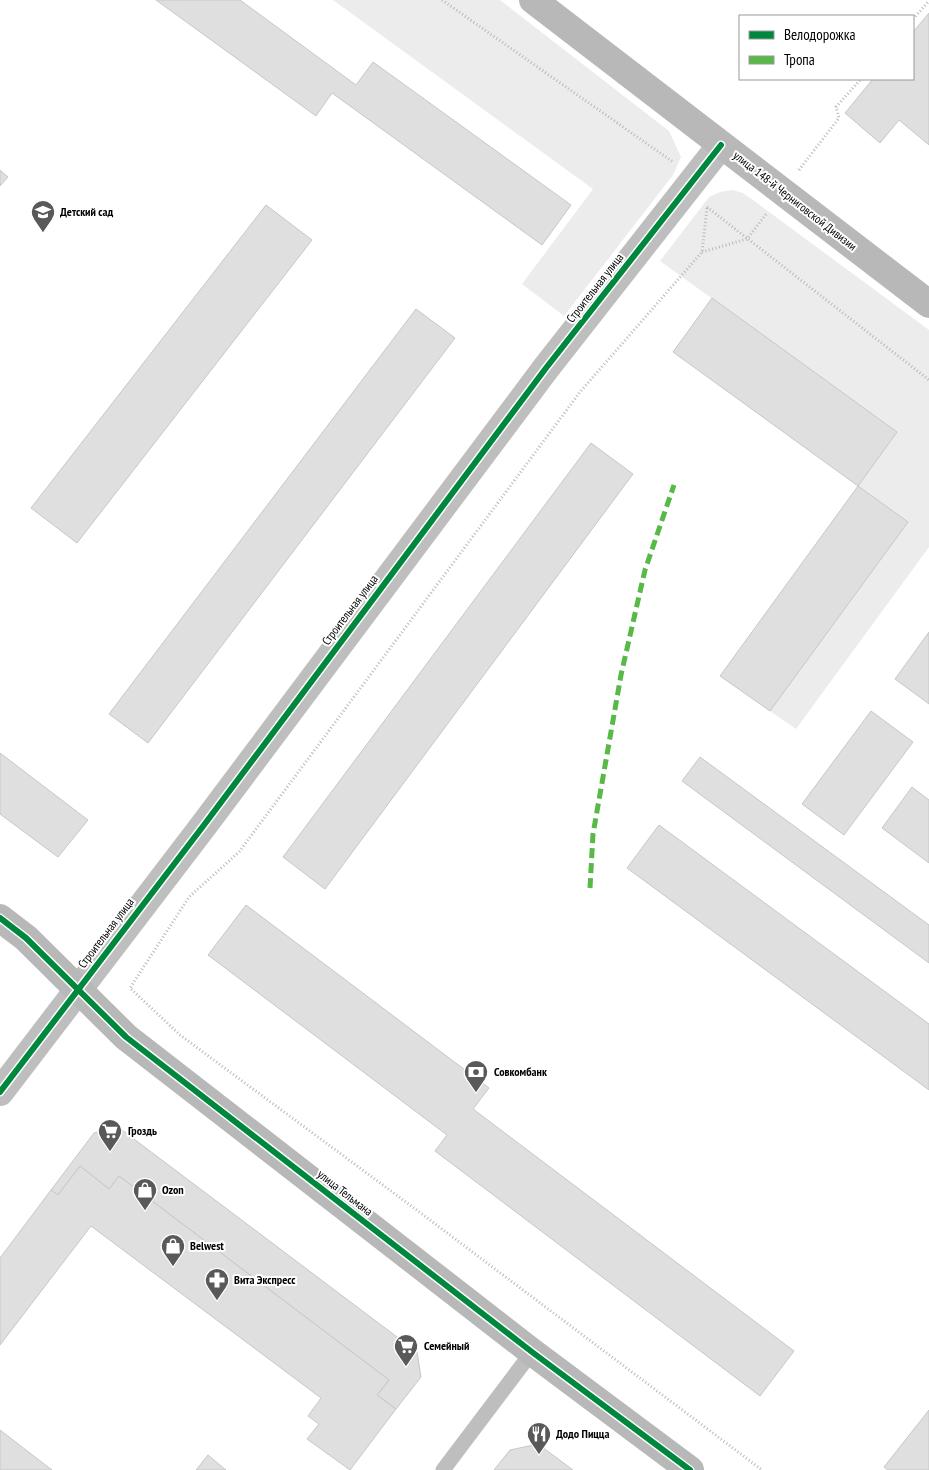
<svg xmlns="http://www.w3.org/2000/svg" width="929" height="1470" viewBox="0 0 929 1470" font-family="'PT Sans Narrow',sans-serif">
  <rect width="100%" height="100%" fill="#fff"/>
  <g fill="#ececec">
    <path d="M333 0H500L669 131 681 157 673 175 564 316 522 284 593 189Z"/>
    <path d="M732 190 743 193 753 200 929 330V547L796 729 770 711 907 522 858 486 897 432 660 261 709 197 720 192Z"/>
  </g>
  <g fill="#dfdfdf" stroke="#c7c7c7">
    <path d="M156 0H240L356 85 373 62 571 205 542 245 332 93 316 116Z"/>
    <path d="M929 13V145L899 120 880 143 845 113 873 79H913V32Z"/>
    <path d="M0 170 8 177 0 186Z"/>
    <path d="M266 205 312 240 77 543 31 508Z"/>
    <path d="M712 298 897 432 858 486 673 352Z"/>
    <path d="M416 309 455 338 148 743 109 714Z"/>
    <path d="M591 443 633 474 325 889 283 857Z"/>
    <path d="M858 486 908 522 770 711 720 676Z"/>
    <path d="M929 632V704L895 679Z"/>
    <path d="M871 711 913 742 844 835 802 804Z"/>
    <path d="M0 753 88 820 58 857 0 814Z"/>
    <path d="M700 757 929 925V963L682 781Z"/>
    <path d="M912 787 929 800V863L882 828Z"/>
    <path d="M659 825 929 1024V1090L627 868Z"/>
    <path d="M246 905 489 1088 473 1109 794 1351 760 1396 435 1151 447 1135 208 955Z"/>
    <path d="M118 1127 417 1352 421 1377 396 1409 377 1395 389 1380 119 1176 109 1189 80 1166 58 1195 51 1190 94 1133Z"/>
    <path d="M80 1166 109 1189 119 1176 389 1380 377 1395 396 1409 350 1470 307 1439 319 1424 308 1416 321 1398 91 1226 0 1345V1258L51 1190 58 1195Z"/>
    <path d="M929 1410V1470H888L884 1467Z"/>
    <path d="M0 1430 52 1470H0Z"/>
    <path d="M538 1444 573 1470H494L510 1450Z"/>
    <path d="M208 1455 226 1470H196Z"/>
  </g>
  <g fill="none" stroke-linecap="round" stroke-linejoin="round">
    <g stroke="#b9b9b9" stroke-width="3" stroke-dasharray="1 2.5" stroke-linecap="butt">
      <path d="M442 0 673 162"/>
      <path d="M913 19 929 1"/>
      <path d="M799 170 839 118 836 107 861 79"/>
      <path d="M707 207 929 380"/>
      <path d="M707 208 702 252 580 392 239 852 189 897 130 988 180 1035 418 1211 762 1470"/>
      <path d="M702 252 747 239 767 213"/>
    </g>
    <path stroke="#bebebe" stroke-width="15" d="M443 1470 532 1352"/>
    <path stroke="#bebebe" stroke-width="28" d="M0 1092 204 825 546 368 721 145"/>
    <g stroke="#b8b8b8" stroke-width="28">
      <path d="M533 0 929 304"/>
      <path d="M0 918 26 938 126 1037 532 1352 690 1470"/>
    </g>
    <path stroke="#58b947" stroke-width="5" stroke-dasharray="10 5" stroke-linecap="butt" d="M590 888 593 834 621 675 645 570 674 485"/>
    <g stroke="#fff" stroke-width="9">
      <g id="cycleway">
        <path d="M0 918 26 938 126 1037 532 1352 690 1470"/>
        <path d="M0 1092 204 825 546 368 721 145"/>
      </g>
    </g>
    <use href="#cycleway" stroke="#00873e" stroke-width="6"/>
  </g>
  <defs>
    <g id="school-pin" transform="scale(1.25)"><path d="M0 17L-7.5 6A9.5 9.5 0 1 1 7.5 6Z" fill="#595959" stroke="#fff"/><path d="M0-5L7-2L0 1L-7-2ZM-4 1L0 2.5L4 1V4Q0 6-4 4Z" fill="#fff"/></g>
    <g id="bank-pin" transform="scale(1.25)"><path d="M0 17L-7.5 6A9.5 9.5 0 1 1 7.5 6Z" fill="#595959" stroke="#fff"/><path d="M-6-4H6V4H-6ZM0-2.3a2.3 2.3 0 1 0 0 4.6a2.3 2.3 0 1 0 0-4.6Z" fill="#fff"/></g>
    <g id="supermarket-pin" transform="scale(1.25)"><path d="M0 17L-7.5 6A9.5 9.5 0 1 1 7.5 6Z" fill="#595959" stroke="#fff"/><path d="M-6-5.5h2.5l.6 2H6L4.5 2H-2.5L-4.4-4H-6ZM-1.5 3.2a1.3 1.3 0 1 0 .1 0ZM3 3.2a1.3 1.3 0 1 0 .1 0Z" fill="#fff"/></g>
    <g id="shop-pin" transform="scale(1.25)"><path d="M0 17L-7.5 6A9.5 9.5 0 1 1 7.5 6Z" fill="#595959" stroke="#fff"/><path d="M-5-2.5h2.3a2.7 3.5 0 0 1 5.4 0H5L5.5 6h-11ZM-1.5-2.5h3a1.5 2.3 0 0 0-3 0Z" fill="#fff"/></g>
    <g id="pharmacy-pin" transform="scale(1.25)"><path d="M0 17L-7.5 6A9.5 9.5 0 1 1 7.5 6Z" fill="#595959" stroke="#fff"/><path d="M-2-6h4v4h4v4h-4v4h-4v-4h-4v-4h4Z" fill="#fff"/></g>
    <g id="restaurant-pin" transform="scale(1.25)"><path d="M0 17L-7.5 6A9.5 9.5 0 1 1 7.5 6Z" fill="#595959" stroke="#fff"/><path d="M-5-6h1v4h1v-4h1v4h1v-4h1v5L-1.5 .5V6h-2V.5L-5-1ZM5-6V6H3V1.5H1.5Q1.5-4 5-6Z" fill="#fff"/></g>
  </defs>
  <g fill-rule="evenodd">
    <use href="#school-pin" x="43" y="212"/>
    <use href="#bank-pin" x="476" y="1072"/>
    <use href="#supermarket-pin" x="110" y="1131"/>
    <use href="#shop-pin" x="145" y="1190"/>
    <use href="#shop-pin" x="173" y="1246"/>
    <use href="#pharmacy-pin" x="217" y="1280"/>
    <use href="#supermarket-pin" x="406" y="1346"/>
    <use href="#restaurant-pin" x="539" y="1434"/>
  </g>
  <g text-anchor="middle" stroke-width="4" stroke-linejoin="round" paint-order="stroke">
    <g font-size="12" fill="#000" stroke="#fff">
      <text transform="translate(795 201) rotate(38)" y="4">улица 148-й Черниговской Дивизии</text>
      <text transform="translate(595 288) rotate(-52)" y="4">Строительная улица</text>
      <text transform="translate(350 610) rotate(-53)" y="4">Строительная улица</text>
      <text transform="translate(106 933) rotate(-53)" y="4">Строительная улица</text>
      <text transform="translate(345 1193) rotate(38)" y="4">улица Тельмана</text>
    </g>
    <g font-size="12" font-weight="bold" fill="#000" stroke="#fff" text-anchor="start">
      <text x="60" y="216">Детский сад</text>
      <text x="494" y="1076">Совкомбанк</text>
      <text x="128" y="1135">Гроздь</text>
      <text x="162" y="1194">Ozon</text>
      <text x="190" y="1250">Belwest</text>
      <text x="234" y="1284">Вита Экспресс</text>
      <text x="424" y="1350">Семейный</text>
      <text x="556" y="1438">Додо Пицца</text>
    </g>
  </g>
  <rect x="739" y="15" width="175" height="65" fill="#ffffff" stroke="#999999"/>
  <rect x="749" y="31" width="25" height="8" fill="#00873e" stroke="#999999"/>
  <text x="784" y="40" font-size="15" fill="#000000">Велодорожка</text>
  <rect x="749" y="56" width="25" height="8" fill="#58b947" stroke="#999999"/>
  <text x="784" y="65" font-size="15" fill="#000000">Тропа</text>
</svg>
